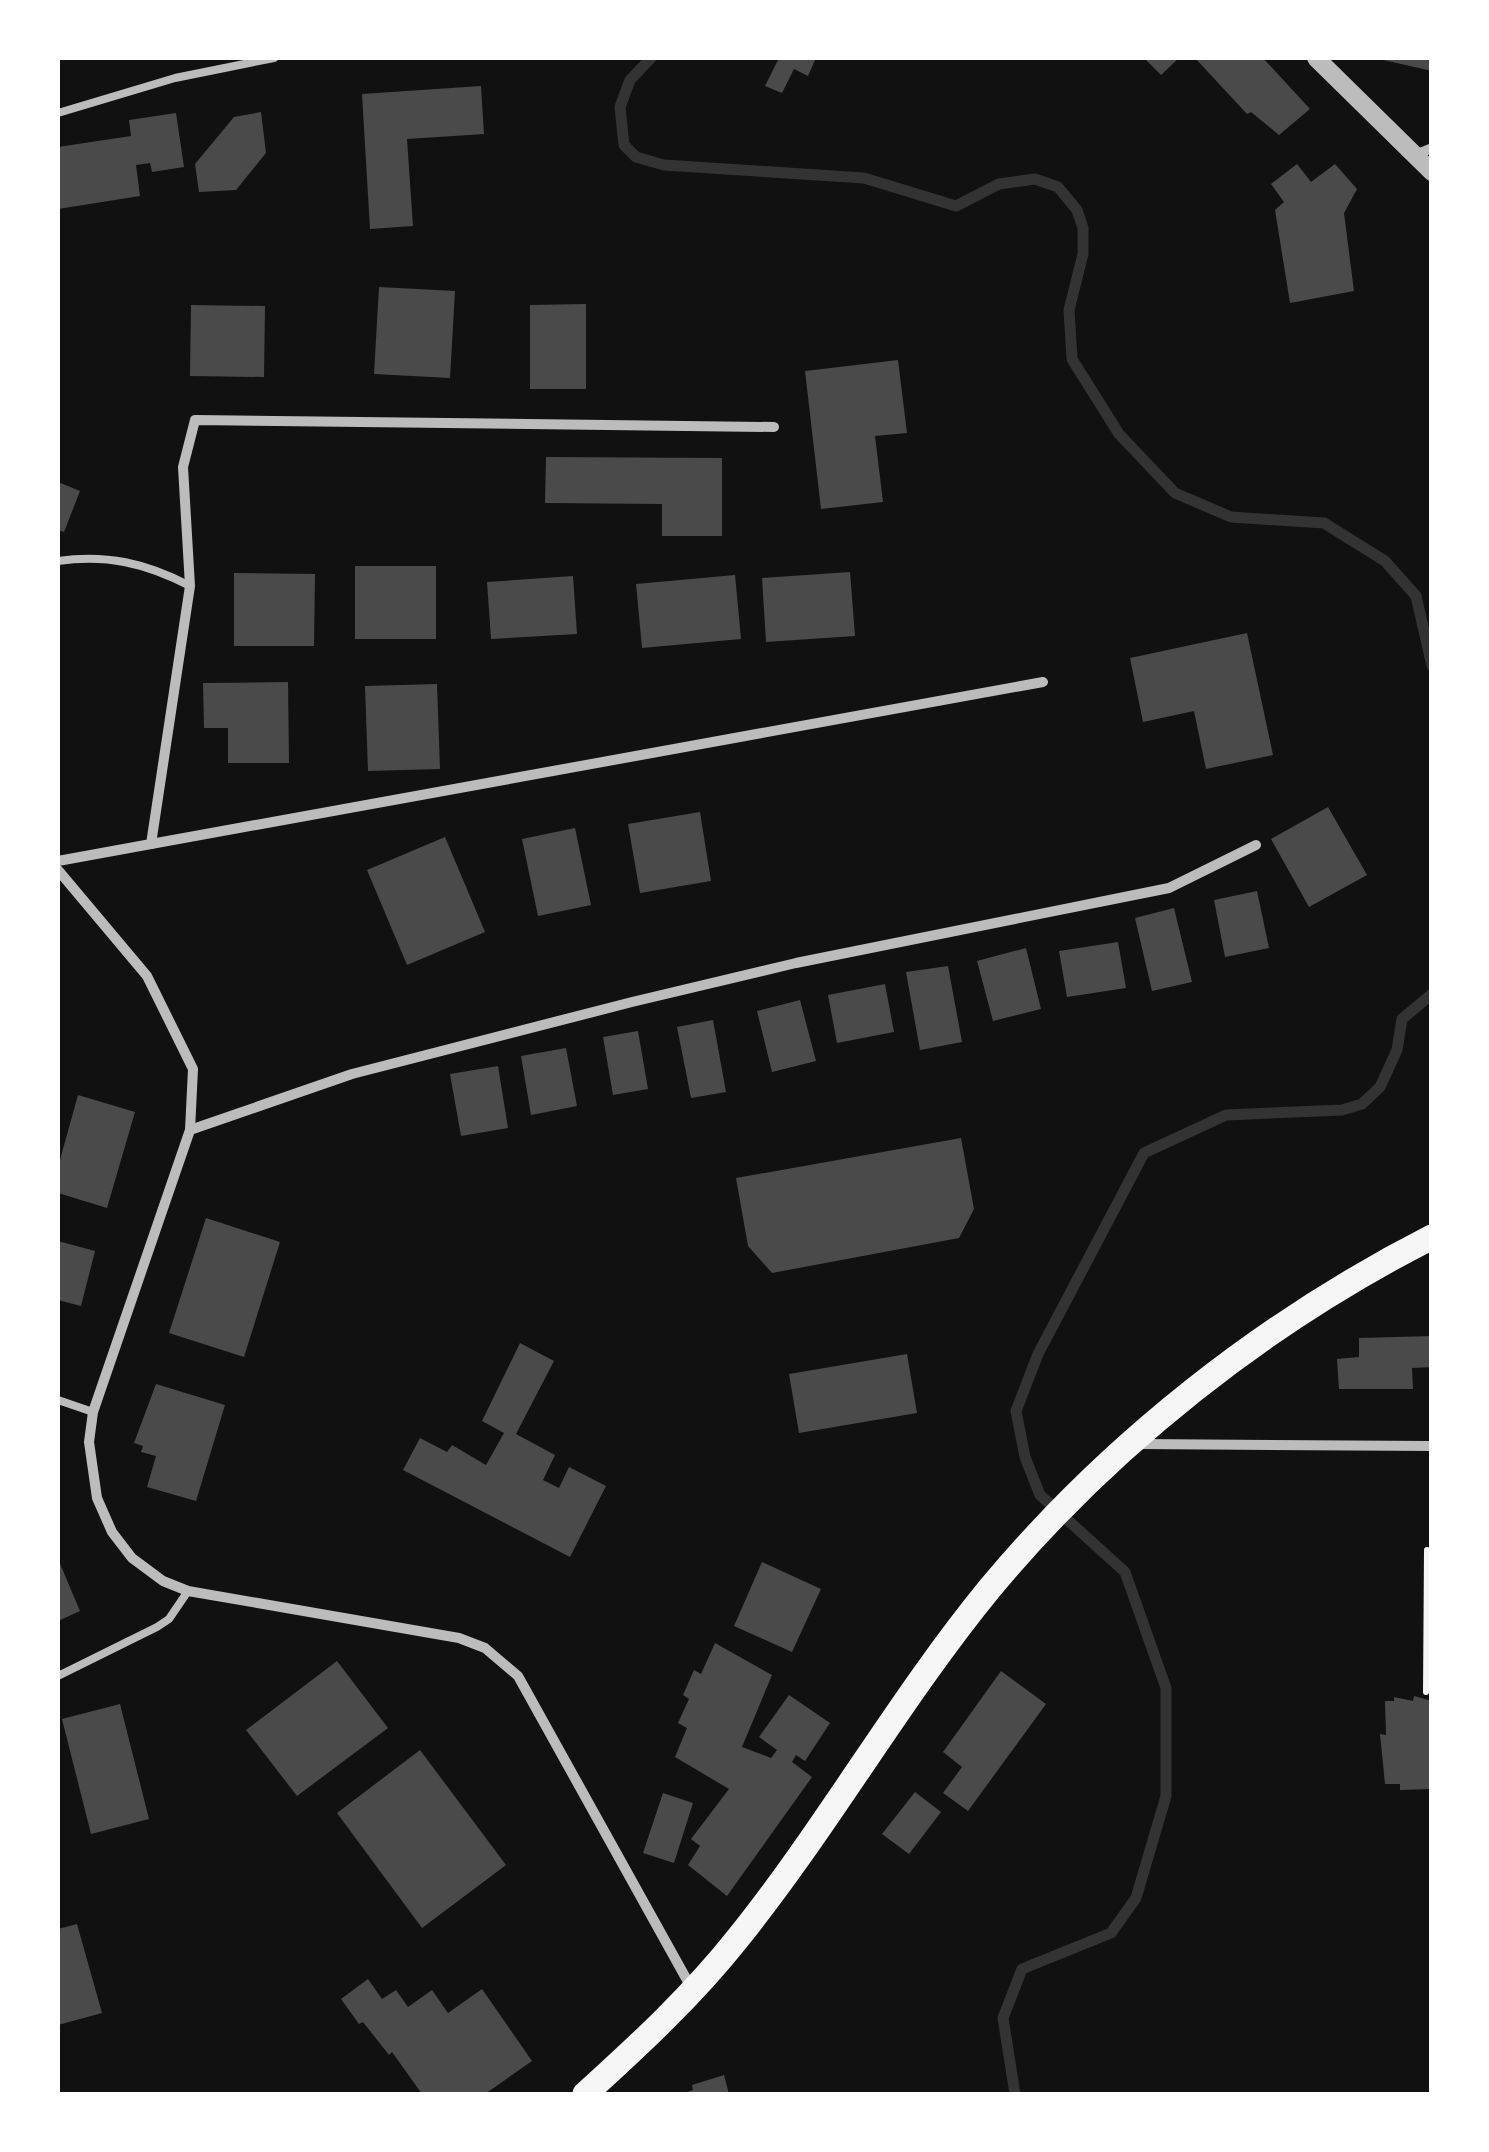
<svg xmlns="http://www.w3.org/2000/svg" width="1489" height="2152" viewBox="0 0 1489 2152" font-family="'PT Sans Narrow',sans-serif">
  <rect width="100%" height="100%" fill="#111"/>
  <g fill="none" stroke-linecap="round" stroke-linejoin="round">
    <g stroke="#333" stroke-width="11">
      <path d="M651 58 630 80 620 107 624 145 636 157 664 165 864 178 956 206 999 184 1035 179 1058 187 1077 210 1083 228V254L1069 310 1072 359 1119 434 1175 493 1231 517 1324 523 1385 561 1416 596 1432 666"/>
      <path d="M1015 2094 1003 2018 1022 1969 1111 1933 1136 1898 1166 1796V1688L1125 1572 1040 1495 1025 1457 1016 1411 1038 1354 1144 1153 1226 1115 1342 1110 1362 1104 1380 1087 1397 1050 1402 1019 1432 994"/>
    </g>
  </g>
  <g fill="#4a4a4a">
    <path d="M779 58 791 59 816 58 808 76 794 69 782 93 765 86Z"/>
    <path d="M1144 58H1179L1161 75Z"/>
    <path d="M1195 58H1263L1310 109 1279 135 1251 112 1247 114Z"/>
    <path d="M1379 58H1432V71L1379 59Z"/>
    <path d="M481 86 484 134 407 139 413 226 370 229 362 94Z"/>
    <path d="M261 112 266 153 236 190 199 192 195 164 234 117Z"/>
    <path d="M176 113 184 167 152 172 150 163 136 165 140 196 58 209V147L131 136 129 120Z"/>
    <path d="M1297 164 1311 182 1335 164 1357 189 1344 213 1354 291 1290 303 1275 210 1284 202 1271 184Z"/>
    <path d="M379 287 455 291 450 378 374 374Z"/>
    <path d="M586 304V389H530V305Z"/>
    <path d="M191 305 265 306 264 377 190 376Z"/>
    <path d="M898 360 907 433 875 436 883 502 821 509 805 371Z"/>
    <path d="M546 457 722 458V536H662V504L545 503Z"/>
    <path d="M58 482 80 491 64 532 58 530Z"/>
    <rect x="355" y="566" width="81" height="73"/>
    <path d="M850 572 855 636 766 642 762 578Z"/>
    <path d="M234 573 315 574 314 646H234Z"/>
    <path d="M735 575 741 639 642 648 636 584Z"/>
    <path d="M573 576 577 634 491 639 487 582Z"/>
    <path d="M1247 633 1273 755 1206 769 1194 711 1143 722 1130 658Z"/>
    <path d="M288 682 289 763H228V728H204L203 683Z"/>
    <path d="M437 684 440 769 368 771 365 686Z"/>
    <path d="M1328 807 1367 875 1309 907 1271 839Z"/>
    <path d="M700 812 711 881 640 893 628 824Z"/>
    <path d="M575 828 591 905 538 916 522 839Z"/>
    <path d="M445 837 485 932 407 965 367 870Z"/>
    <path d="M1257 891 1269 948 1225 957 1214 900Z"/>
    <path d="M1174 908 1192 982 1152 991 1135 918Z"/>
    <path d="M1118 942 1126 988 1067 997 1059 951Z"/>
    <path d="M1026 948 1041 1009 993 1021 977 961Z"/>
    <path d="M948 966 962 1042 920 1050 906 972Z"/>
    <path d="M885 984 894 1032 837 1043 828 995Z"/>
    <path d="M800 1000 816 1061 772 1072 757 1011Z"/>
    <path d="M713 1020 726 1092 691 1098 677 1027Z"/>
    <path d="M638 1031 648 1089 613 1095 603 1037Z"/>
    <path d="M566 1048 577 1106 531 1115 521 1056Z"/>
    <path d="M498 1066 508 1128 461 1136 450 1074Z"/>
    <path d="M78 1095 135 1112 107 1208 58 1193V1167Z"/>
    <path d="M961 1138 974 1209 959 1238 772 1273 748 1246 736 1178Z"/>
    <path d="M206 1218 280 1242 244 1357 169 1333Z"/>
    <path d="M58 1241 95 1251 81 1306 58 1300Z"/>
    <path d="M1432 1336V1367L1412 1368 1413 1389H1339L1337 1359 1359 1357V1338Z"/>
    <path d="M520 1343 554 1361 516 1434 555 1455 543 1480 559 1488 569 1467 606 1486 570 1557 403 1470 420 1438 447 1452 452 1445 486 1465 504 1433 482 1421Z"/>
    <path d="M907 1354 917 1413 799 1433 789 1374Z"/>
    <path d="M156 1384 225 1405 196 1501 147 1487 156 1456 141 1452 143 1446 134 1443Z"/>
    <path d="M58 1559 80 1611 58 1621Z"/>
    <path d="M762 1562 821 1589 792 1652 734 1626Z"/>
    <path d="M715 1643 772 1675 742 1747 771 1758 777 1750 759 1737 789 1695 830 1723 805 1761 796 1755 792 1762 812 1777 727 1896 688 1865 700 1846 691 1839 729 1789 675 1757 687 1728 678 1723 689 1699 683 1695 694 1670 701 1674Z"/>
    <path d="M337 1661 388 1728 297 1796 246 1730Z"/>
    <path d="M1001 1671 1046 1704 968 1811 943 1793 962 1767 943 1752Z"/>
    <path d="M1414 1696 1432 1701V1789L1400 1790V1784H1385L1380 1734 1386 1735 1385 1701H1394V1697L1413 1701Z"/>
    <path d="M120 1704 149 1819 91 1834 62 1719Z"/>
    <path d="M420 1750 506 1865 422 1928 337 1813Z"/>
    <path d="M915 1792 941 1812 909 1854 882 1834Z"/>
    <path d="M663 1793 693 1803 674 1863 643 1853Z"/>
    <path d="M77 1924 102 2013 58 2025V1929Z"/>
    <path d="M368 1979 382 1999 396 1990 408 2007 432 1990 448 2013 482 1989 532 2061 485 2094H422L392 2052 389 2055 363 2022 359 2024 341 1999Z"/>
    <path d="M724 2075 729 2094H681L693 2090 692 2085Z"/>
  </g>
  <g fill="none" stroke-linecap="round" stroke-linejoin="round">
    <path stroke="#f5f5f5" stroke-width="6" d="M1426 1692 1427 1550"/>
    <g stroke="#bcbcbc" stroke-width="8">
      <path d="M58 113 175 78 274 58"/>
      <path d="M58 561C106 554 146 563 190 586"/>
      <path d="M58 1400 93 1412"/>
      <path d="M58 1676 157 1627 169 1619 188 1591"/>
    </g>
    <g stroke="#bcbcbc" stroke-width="10">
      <path d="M1415 155 1432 148"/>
      <path d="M151 844 1043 682"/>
      <path d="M58 861 151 844 190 586 183 467 195 420 774 427"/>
      <path d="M58 870 147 976 193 1069 190 1130 93 1412 89 1442 97 1498 112 1532 132 1558 163 1581 188 1591 459 1638 485 1648 518 1676 692 1989"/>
      <path d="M190 1130 352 1074 632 1002 796 963 1169 888 1256 845"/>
      <path d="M1138 1444 1432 1446"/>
    </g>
    <path stroke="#bcbcbc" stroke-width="18" d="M1316 58 1432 172"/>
    <path stroke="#f5f5f5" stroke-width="25" d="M585 2094C639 2045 693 1995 738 1938 828 1826 899 1699 990 1588 1110 1444 1265 1322 1432 1237"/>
  </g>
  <rect width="1489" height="2152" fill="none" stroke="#ffffff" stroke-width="120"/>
</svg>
